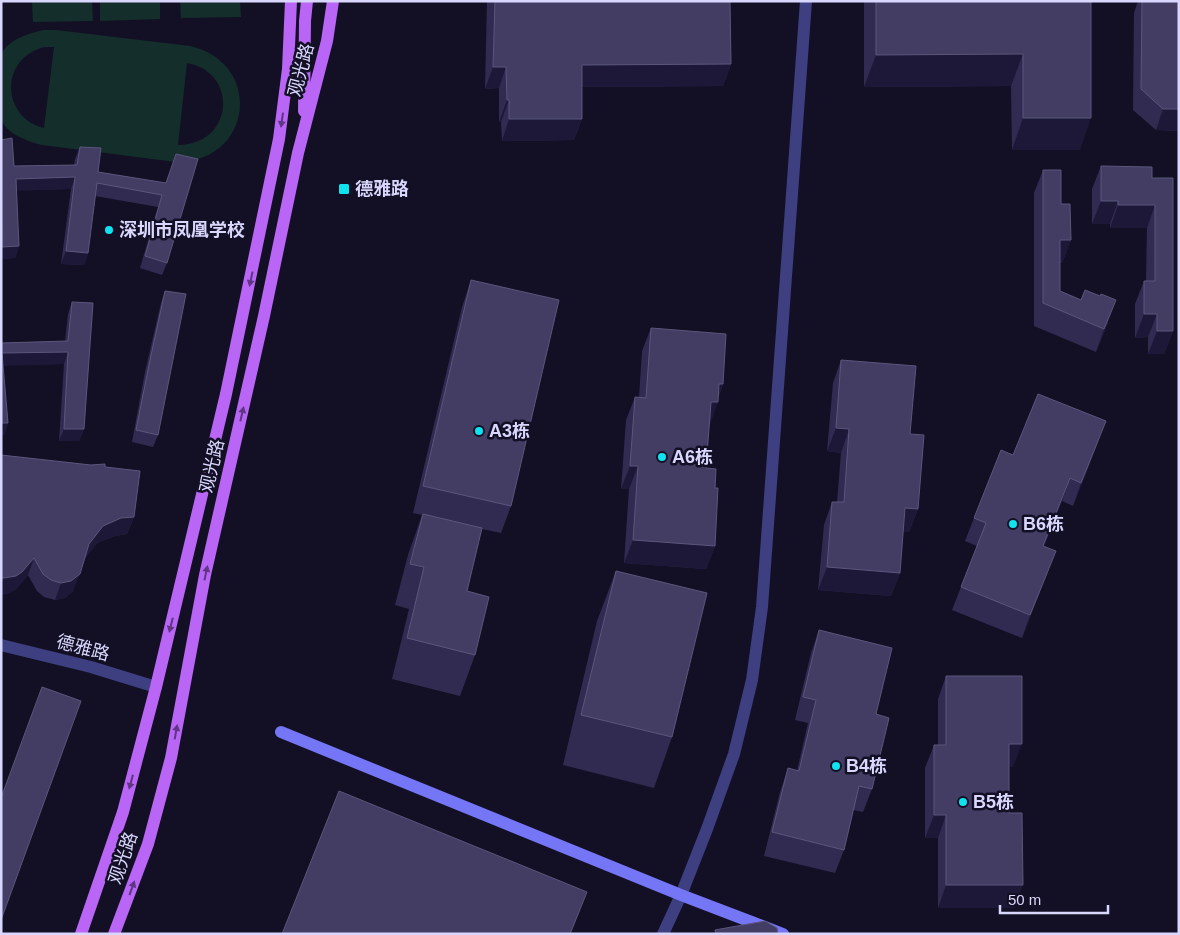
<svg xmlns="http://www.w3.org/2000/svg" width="1180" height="935" viewBox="0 0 1180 935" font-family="Arial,'Noto Sans SC',sans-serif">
  <rect width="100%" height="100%" fill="#131025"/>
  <g fill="#142e2c" fill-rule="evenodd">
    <path d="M32 1H92L93 21 33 22Z"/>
    <path d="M100 1H160V19L100 21Z"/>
    <path d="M180 1H240L241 17 181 18Z"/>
    <path d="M44 30H56L190 46C264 63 253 162 176 162L42 145C29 142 4 133 1 118 0 107 1 94 1 83 1 75 0 62 1 55 7 40 29 33 44 30ZM45 47H54L44 128C0 117 0 57 45 47ZM187 63C239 72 234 145 178 145Z"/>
  </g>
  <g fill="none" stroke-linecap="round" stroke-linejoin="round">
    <g stroke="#3e3f81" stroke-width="12">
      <path d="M1 645 91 667 156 687"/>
      <path d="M663 934 681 895 707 829 734 754 752 680 762 607 806 1"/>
    </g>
    <path stroke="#7476f6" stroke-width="12" d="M281 732 681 895 783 934"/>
    <g stroke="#b965f5" stroke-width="12">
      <path d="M304 111 305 21 307 1"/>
      <path d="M81 934 123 812 156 687 226 394 279 139 288 69 291 1"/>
      <path d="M114 934 148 844 171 758 205 575 264 316 298 153 327 41 333 1"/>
    </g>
  </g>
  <g fill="#312b52">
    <path d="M487 1H730L731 64 723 86 582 87V119L574 140 502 141 501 122H499V88L485 89Z"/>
    <path d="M864 1H1091L1080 150H1012L1011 86 864 87Z"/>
    <path d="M1138 1H1179V131L1156 130 1133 110 1134 13Z"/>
    <path d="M1 140 14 166 74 165 75 159 80 147 98 172 165 183 167 263 162 275 140 268 158 207 95 196 88 253 84 265 61 264 71 189 16 190 19 246 15 258 1 259Z"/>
    <path d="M1101 166 1152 178 1173 331 1164 354H1148V337L1135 338V304L1144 281H1146L1147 228H1110V224H1092V189Z"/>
    <path d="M1043 170 1061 204 1071 240 1062 263H1060V291L1081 300 1100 296 1108 323 1096 352 1034 326V193Z"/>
    <path d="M471 280 511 506 501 533 482 529 467 591 475 655 460 696 392 679 409 609 395 605 408 555 422 515 413 513 462 307Z"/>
    <path d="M165 291 158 435 153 447 132 442 145 372 161 303Z"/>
    <path d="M72 302 84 429 79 441H59L64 364 3 365 8 423 4 435 1 343 65 341 68 314Z"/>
    <path d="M651 328 723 384 709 425 706 468 715 488V546L706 569 624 563 629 489H621L626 420 635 397H639L642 351Z"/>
    <path d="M841 360 910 434 918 509 909 532 903 531 900 573 891 596 818 590 824 525 832 502H837L841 453 827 451 833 383Z"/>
    <path d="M1097 445 1073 506 1062 501 1044 546 1047 574 1022 638 952 610 977 546 965 541 974 518 1013 455Z"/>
    <path d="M1 455 105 467 134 517 127 534 115 536 97 543 84 559 73 591 65 598 55 600 44 597 37 591 28 575 16 589 9 593 1 595Z"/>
    <path d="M616 571 672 737 654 788 563 765 597 621Z"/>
    <path d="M819 630 876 714 872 789 863 812 853 810 844 850 835 873 764 856 780 792 788 768 797 771 808 723 795 720 811 653Z"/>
    <path d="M946 676 1013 767H1009V813L1014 908H938V838H925V768L934 745H938V699Z"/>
  </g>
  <g fill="#1d1838">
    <path d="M1023 54 1011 86 864 87 876 55Z"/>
    <path d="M731 64 723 86 574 87 582 65Z"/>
    <path d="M493 67H506L499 88 485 89Z"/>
    <path d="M507 100H509L501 122H499Z"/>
    <path d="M1163 109H1179V131L1156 130Z"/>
    <path d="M1023 118H1091L1080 150H1012Z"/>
    <path d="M509 119H582L574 140 502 141Z"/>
    <path d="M75 177 71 189 11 191 16 179Z"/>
    <path d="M1101 201H1118L1110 224H1092Z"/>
    <path d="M1118 205H1155L1147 228H1110Z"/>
    <path d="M1060 240H1071L1062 263H1052Z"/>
    <path d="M19 246 15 258 1 259 2 247Z"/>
    <path d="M66 251 88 253 84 265 61 264Z"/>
    <path d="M1116 300 1108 323 1096 352 1104 329Z"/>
    <path d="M1144 314H1157L1148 337 1135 338Z"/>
    <path d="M1157 331H1173L1164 354H1148Z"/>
    <path d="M68 352 64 364 1 366 2 353Z"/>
    <path d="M719 384H723L716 402H718L710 425 711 402Z"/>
    <path d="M1106 421 1097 445 1073 506 1081 483Z"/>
    <path d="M1 423H8L4 435H1Z"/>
    <path d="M836 428 849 429 841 453 827 451Z"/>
    <path d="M64 429H84L79 441H59Z"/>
    <path d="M630 466H638L629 489H621Z"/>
    <path d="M1070 478 1062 501 1035 569 1043 546Z"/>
    <path d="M905 508 918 509 909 532 896 531Z"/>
    <path d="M134 517 127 534 115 536 97 543 82 561 89 544 103 526 121 518Z"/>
    <path d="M633 540 715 546 706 569 624 563Z"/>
    <path d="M1056 551 1047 574 1022 638 1030 615Z"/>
    <path d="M34 558 28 575 16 589 9 593 1 595V585L4 578Z"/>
    <path d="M827 567 900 573 891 596 818 590Z"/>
    <path d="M80 574 73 591 65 598 55 600 61 583Z"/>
    <path d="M1009 744H1022L1013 767H1001Z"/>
    <path d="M934 815H946L938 838H925Z"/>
    <path d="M946 885H1023L1014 908H938Z"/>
    <path d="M587 892 578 915 571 934H570Z"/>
  </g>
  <g fill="#433d64" stroke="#5a567c">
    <path d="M495 1H730L731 64 582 65V119H509V100H507L506 67H493Z"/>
    <path d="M876 1H1091V118H1023V54L876 55Z"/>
    <path d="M1142 1H1179V109H1163L1141 89Z"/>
    <path d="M12 138 14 166 77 165 80 147 101 148 98 172 166 183 176 154 198 159 167 263 145 256 162 195 97 183 88 253 66 251 75 177 16 179 19 246 2 247 1 140Z"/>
    <path d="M1101 166 1152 167V178H1173V331H1157V314H1144V281H1155V205H1118V201H1101Z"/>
    <path d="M1043 170H1061V204H1070L1071 240H1060V291L1081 300 1085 290 1100 296 1101 294 1116 300 1104 329 1043 303Z"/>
    <path d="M471 280 559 300 511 506 423 486Z"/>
    <path d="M165 291 186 294 158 435 136 430 150 360Z"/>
    <path d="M72 302 93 303 84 429H64L68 352 2 353 8 423H1V341V343L68 341Z"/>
    <path d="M651 328 726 334 723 384H719L718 402H711L706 468 716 469 715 488H718L715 546 633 540 638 466H630L635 397 646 398Z"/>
    <path d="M841 360 916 366 910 434 924 435 918 509 905 508 900 573 827 567 832 502H844L849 429 836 428Z"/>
    <path d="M1038 394 1106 421 1081 483 1070 478 1043 546 1056 551 1030 615 961 587 986 523 974 518 1001 450 1013 455Z"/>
    <path d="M1 455 91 465 105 464V467L140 471 134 517 121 518 103 526 89 544 80 574 71 581 61 583 51 580 43 574 34 558 22 572 16 576 4 578 1 577Z"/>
    <path d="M423 514 482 528 467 591 489 597 475 655 407 638 424 567 410 564Z"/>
    <path d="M616 571 707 593 672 737 581 715Z"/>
    <path d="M819 630 892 648 876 714 889 718 872 789 859 786 844 850 772 832 788 768 799 771 816 700 803 697Z"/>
    <path d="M946 676H1022V744H1009V813H1022L1023 885H946V815H934V745H946Z"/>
    <path d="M42 687 81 701 1 920V798Z"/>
    <path d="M339 791 587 892 570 934H282Z"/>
    <path d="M765 921 777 928 778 934H716L715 930Z"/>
  </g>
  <defs><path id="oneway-solid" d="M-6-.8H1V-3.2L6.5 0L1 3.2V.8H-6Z" transform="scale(1.25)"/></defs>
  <g fill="#5e3683">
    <use href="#oneway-solid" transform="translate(282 120) rotate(98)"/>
    <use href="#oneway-solid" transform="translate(251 279) rotate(102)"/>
    <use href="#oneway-solid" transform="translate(242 414) rotate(-77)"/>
    <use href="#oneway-solid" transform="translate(206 573) rotate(-78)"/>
    <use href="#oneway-solid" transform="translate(171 625) rotate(104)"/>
    <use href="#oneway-solid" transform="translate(176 732) rotate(-80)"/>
    <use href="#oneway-solid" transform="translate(131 782) rotate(105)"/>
    <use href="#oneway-solid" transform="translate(132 888) rotate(-70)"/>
  </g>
  <g fill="#0fe3f0" stroke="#131025" stroke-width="2">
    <rect x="338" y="183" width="12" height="12" rx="2.5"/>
    <circle cx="109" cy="230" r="5"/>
    <circle cx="479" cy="431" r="5"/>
    <circle cx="662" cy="457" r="5"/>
    <circle cx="1013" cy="524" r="5"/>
    <circle cx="836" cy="766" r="5"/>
    <circle cx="963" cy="802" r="5"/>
  </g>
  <g text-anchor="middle" stroke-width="5" stroke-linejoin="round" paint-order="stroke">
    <g font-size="18" fill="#d9d7fd" stroke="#131025">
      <text transform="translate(301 70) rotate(-75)" y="6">观光路</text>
      <text transform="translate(212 466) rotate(-77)" y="6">观光路</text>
      <text transform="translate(83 648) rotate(15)" y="6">德雅路</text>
      <text transform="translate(123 858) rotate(-71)" y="6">观光路</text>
    </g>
    <g font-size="18" font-weight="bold" fill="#d9d7fd" stroke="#131025" text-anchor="start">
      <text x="355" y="195">德雅路</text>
      <text x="119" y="236">深圳市凤凰学校</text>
      <text x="489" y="437">A3栋</text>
      <text x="672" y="463">A6栋</text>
      <text x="1023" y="530">B6栋</text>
      <text x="846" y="772">B4栋</text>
      <text x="973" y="808">B5栋</text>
    </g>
  </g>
  <rect width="1180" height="935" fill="none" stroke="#d9d7fd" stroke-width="5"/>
  <path d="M1000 905v8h108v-8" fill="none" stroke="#d9d7fd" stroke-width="2.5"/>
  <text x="1008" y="905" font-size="15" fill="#d9d7fd" stroke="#131025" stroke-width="4" paint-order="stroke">50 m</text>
</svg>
